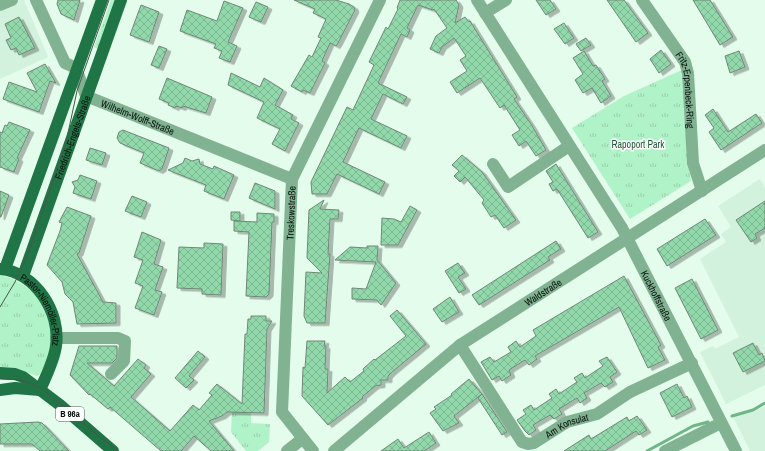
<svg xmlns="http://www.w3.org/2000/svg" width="765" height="451" viewBox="0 0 765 451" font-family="'Archivo Narrow',sans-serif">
  <defs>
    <pattern id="grass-tufts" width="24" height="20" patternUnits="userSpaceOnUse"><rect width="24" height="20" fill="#b1f3c8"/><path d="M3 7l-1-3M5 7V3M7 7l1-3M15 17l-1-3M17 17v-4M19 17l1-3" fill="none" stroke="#97cfab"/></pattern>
    <pattern id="building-cross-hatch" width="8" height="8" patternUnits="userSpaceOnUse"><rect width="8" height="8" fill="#91d9ab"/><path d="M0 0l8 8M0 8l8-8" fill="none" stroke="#7cb992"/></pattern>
    <filter id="shadow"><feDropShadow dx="4" dy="2.5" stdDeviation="0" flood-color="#0004"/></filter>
  </defs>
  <rect width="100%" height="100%" fill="#e3fceb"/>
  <g fill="#d3f2dd">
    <path d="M19 0H24L48 57 0 79V9Z"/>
    <path d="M760 179 765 187V385L726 404 700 352 713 346 715 349 739 337 700 259 726 242 721 234 731 227 718 206Z"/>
    <path d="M765 407V451H750L733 417Z"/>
  </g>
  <g fill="url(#grass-tufts)">
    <path d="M111 0H116L98 49 94 47Z"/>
    <path d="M682 70 687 154 691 181 630 219 572 128 624 96Z"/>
    <path d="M0 275C32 282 56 312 52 346 51 355 44 366 40 374L37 376 19 370 0 368Z"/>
    <path d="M232 412H251V423L270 424 269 442 258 451H246L231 432Z"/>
  </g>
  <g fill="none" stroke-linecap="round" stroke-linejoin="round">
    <g stroke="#6fb689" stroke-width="3">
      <path d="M732 416 753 410 765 403"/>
      <path d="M647 451 693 426 708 422"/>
    </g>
  </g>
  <g fill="url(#building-cross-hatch)" stroke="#708777" filter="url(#shadow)">
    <path d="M58 0H80L74 20 61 14 57 4Z"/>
    <path d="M294 0H336L349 4 354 7 355 10 338 43 336 46 330 43 322 61 325 63 310 93 303 90 302 92 291 86 309 55 312 57 321 38 318 37 326 19 313 13 315 9Z"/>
    <path d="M400 0H456L459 5 455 23 465 17 469 22 470 21 517 97 514 99 531 124 546 150 536 156 526 141 519 146 512 135 520 130 504 105 500 108 480 78 457 93 450 82 467 71 460 60 466 56 454 38 442 47 439 53 430 49 436 36 447 28 434 9 433 10 418 5 407 28 410 30 407 37 401 34 378 83 407 97 403 104 383 94 371 119 407 136 401 148 359 128 343 162 385 182 379 194 337 174 327 194H312L311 182 347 107 353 110 374 65 369 62 386 27 388 29 398 9 397 8Z"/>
    <path d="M536 0H550L556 9 546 15Z"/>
    <path d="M607 0H624L648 33 636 42Z"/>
    <path d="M693 0H710L733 37 720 45Z"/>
    <path d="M224 1 243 8 228 42 237 46 230 62 219 58 222 51 214 48 216 44 180 31 187 10 217 21Z"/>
    <path d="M256 2 268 7 261 22 249 17Z"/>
    <path d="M141 5 159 12 149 42 130 35Z"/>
    <path d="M19 17 35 48 19 55 16 48 11 50 6 40 11 38 5 24Z"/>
    <path d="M564 23 574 38 565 44 554 29Z"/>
    <path d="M586 38 591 45 581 51 576 44Z"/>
    <path d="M159 46 167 49 159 68 151 65Z"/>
    <path d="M661 50 671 64 659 73 650 59Z"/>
    <path d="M584 51 593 66 596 65 605 79 602 81 611 96 601 103 592 88 583 93 575 80 583 74 573 58Z"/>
    <path d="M739 51 745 67 730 73 725 56Z"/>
    <path d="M45 64 56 83 50 81 39 112 3 99 9 82 37 92 27 73Z"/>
    <path d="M231 73 260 87 264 78 283 90 275 105 293 115 291 119 299 123 285 151 272 144 280 129 257 118 264 102 228 85Z"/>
    <path d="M167 78 212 97 206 113 183 106 182 108 176 106 175 108 168 105 169 103 159 99Z"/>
    <path d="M713 109 728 132 756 114 762 123 721 150 709 132 714 128 705 115Z"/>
    <path d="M9 122 30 130 17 158 19 159 14 172 0 167V132L2 133 5 125 7 126Z"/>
    <path d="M123 130 169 148 162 169 159 171 140 163 144 153 120 143 117 138 119 132Z"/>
    <path d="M90 148 106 153 102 165 86 160Z"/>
    <path d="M462 155 482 172 516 220 504 228 495 215 491 217 482 203 484 200 465 177 460 182 454 176 459 171 452 165Z"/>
    <path d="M185 158 192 161 199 159 200 164 213 169 214 166 234 175 224 199 204 191 206 185 168 170 183 163Z"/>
    <path d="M556 164 598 232 588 238 557 189 553 191 549 184 553 182 546 171Z"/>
    <path d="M80 175 97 181 91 199 73 193 75 187 72 182 78 180Z"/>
    <path d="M255 183 275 191V209L249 198Z"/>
    <path d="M0 191 9 195 1 217H0Z"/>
    <path d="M132 196 147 202 141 217 125 211Z"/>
    <path d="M324 200 320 209 339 210 338 219H330L328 254H330L325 323H307L304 316 306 272 322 273 307 258 309 210Z"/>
    <path d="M765 201V228L755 234 757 238 751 242 736 220Z"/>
    <path d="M410 206 417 210 398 245H381L382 218 394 219 401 222Z"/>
    <path d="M67 207 91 216 79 253 77 254 103 302 116 303V323L77 324 73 302 65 294 62 282 47 265 60 231 62 223 59 222Z"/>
    <path d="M231 212H240V221L231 220Z"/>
    <path d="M257 213 274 214V222H272L269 294 266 297 246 296 249 232 234 231V221L257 222Z"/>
    <path d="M705 219 716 235 667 266 657 249Z"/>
    <path d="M142 232 161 240 154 264 163 267 155 290 162 292 154 315 135 308 143 286 135 283 143 260 134 257Z"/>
    <path d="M556 241 561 249 548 257 550 260 479 305 472 295Z"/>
    <path d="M204 243 223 244 221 295 202 294V289L177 288 179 247 204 248Z"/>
    <path d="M367 246H378L377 260 396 283 381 305 377 300 352 299V288L366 289 376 262 335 260 350 247 367 248Z"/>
    <path d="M458 263 465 273 458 277 466 289 459 293 445 271Z"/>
    <path d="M624 276 661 345 658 347 665 360 648 368 619 307 535 356 537 359 529 365 525 360 509 370 511 375 502 381 499 376 492 380 481 362 490 357 494 362 511 352 508 347 516 341 520 347 536 336 533 330Z"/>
    <path d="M692 279 718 330 701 339 675 288Z"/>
    <path d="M450 297 459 312 442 322 433 309Z"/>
    <path d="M397 310 426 344 392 372 388 376V380H381V385L375 386 362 397 363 398 328 425 302 396 303 367 305 368 307 341H325L324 346H326L325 369H328L327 393 345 377 350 382 364 371 363 369 374 359 375 360 406 336 390 316Z"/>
    <path d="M251 316H266V321H272L267 329 264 413 227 412 222 416 209 421 234 451H211L194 436 181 451H161L110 407 108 409 90 394 89 395 70 375 79 346H117V358L112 363H87L114 386 138 359 146 365 144 368 151 374 131 397 170 431 193 405 199 410 212 395 209 393 217 384 242 404 245 334H247L248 319H251Z"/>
    <path d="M753 343 759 355 762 353 765 361 743 372 733 353Z"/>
    <path d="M198 351 205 357 189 376 194 380 186 388 175 378Z"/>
    <path d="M607 357 617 372 610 377 613 382 605 387 601 383 584 393 587 398 580 403 577 398 559 409 562 414 554 419 550 415 533 425 536 430 529 435 525 431 517 420 526 414 523 410 531 405 534 410 552 398 549 394 556 389 559 394 577 382 574 378 582 373 585 378 603 366 599 361Z"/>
    <path d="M469 379 482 394 454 416 459 423 443 431 430 413 436 409 434 407 452 395 451 394Z"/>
    <path d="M677 384 684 398 687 396 692 407 672 417 660 393Z"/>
    <path d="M482 394 507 432 502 435 478 398Z"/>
    <path d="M637 416 647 430 639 435 636 431 605 451H564L589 435 591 439 627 417 629 421Z"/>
    <path d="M38 422 42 423 69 451H40L32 444H0V424Z"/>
    <path d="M429 432 436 443 424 451H381L398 439 404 448Z"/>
  </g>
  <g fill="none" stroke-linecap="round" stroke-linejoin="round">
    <g stroke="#81b292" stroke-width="12">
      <path id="s1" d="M36 0 65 63 76 68 86 96 292 179"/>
      <path id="s2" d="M477 0 622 228 736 451"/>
      <path id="s3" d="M642 0 685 62 688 73 693 163 702 191"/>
      <path d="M0 5 12 0"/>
      <path d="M485 13 506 0"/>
      <path d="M493 164 508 187 569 146"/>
      <path d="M56 338H118L125 341 124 361 111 374"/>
      <path id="s4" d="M460 345 522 442 528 444 534 443 567 422 597 414 630 392 692 363"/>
      <path d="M287 451 302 439"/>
      <path id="s5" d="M313 451 282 412 292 179 380 0"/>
      <path id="s6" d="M334 451 460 345 765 150"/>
      <path d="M665 451 721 423"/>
    </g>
    <g stroke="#207547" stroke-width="12">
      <path id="s7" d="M0 269C35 272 61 312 56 346 54 361 46 376 40 390"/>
      <path d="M5 269 102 0"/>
      <path id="s8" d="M23 276 121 0"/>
      <path d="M0 373 15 374 23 377 60 405 113 451"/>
      <path d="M0 390 15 388 40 390"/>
    </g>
    <g stroke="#49564d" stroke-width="1">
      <path d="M0 307 15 282 26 259 65 147 77 91 109 0"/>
      <path d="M0 379 21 380 41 388 117 451"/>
    </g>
  </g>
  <g text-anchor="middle" stroke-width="3" stroke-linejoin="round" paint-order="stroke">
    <rect fill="#fff" stroke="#545956" stroke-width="1" x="56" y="407" width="28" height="14" rx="3"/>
    <g font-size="9" font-weight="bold" fill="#0a120d">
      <text x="70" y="417">B 96a</text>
    </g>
    <g font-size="10" fill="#0a120d" stroke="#fff">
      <text dy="4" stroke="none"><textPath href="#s3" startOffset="103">Fritz-Erpenbeck-Ring</textPath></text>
      <text dy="4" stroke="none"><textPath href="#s1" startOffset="167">Wilhelm-Wolff-Straße</textPath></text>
      <text dy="4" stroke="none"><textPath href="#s8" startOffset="147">Friedrich-Engels-Straße</textPath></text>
      <text dy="4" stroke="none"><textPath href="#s5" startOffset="249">Treskowstraße</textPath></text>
      <text dy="4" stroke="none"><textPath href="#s6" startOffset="263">Waldstraße</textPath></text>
      <text dy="4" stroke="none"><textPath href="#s2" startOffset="346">Kuckhoffstraße</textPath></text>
      <text dy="4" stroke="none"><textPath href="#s7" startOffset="64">Pastor-Niemöller-Platz</textPath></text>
      <text dy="4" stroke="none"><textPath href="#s4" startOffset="165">Am Konsulat</textPath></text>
    </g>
    <g font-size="10" fill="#205536" stroke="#fff">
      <text x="638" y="148">Rapoport Park</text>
    </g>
  </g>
</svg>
